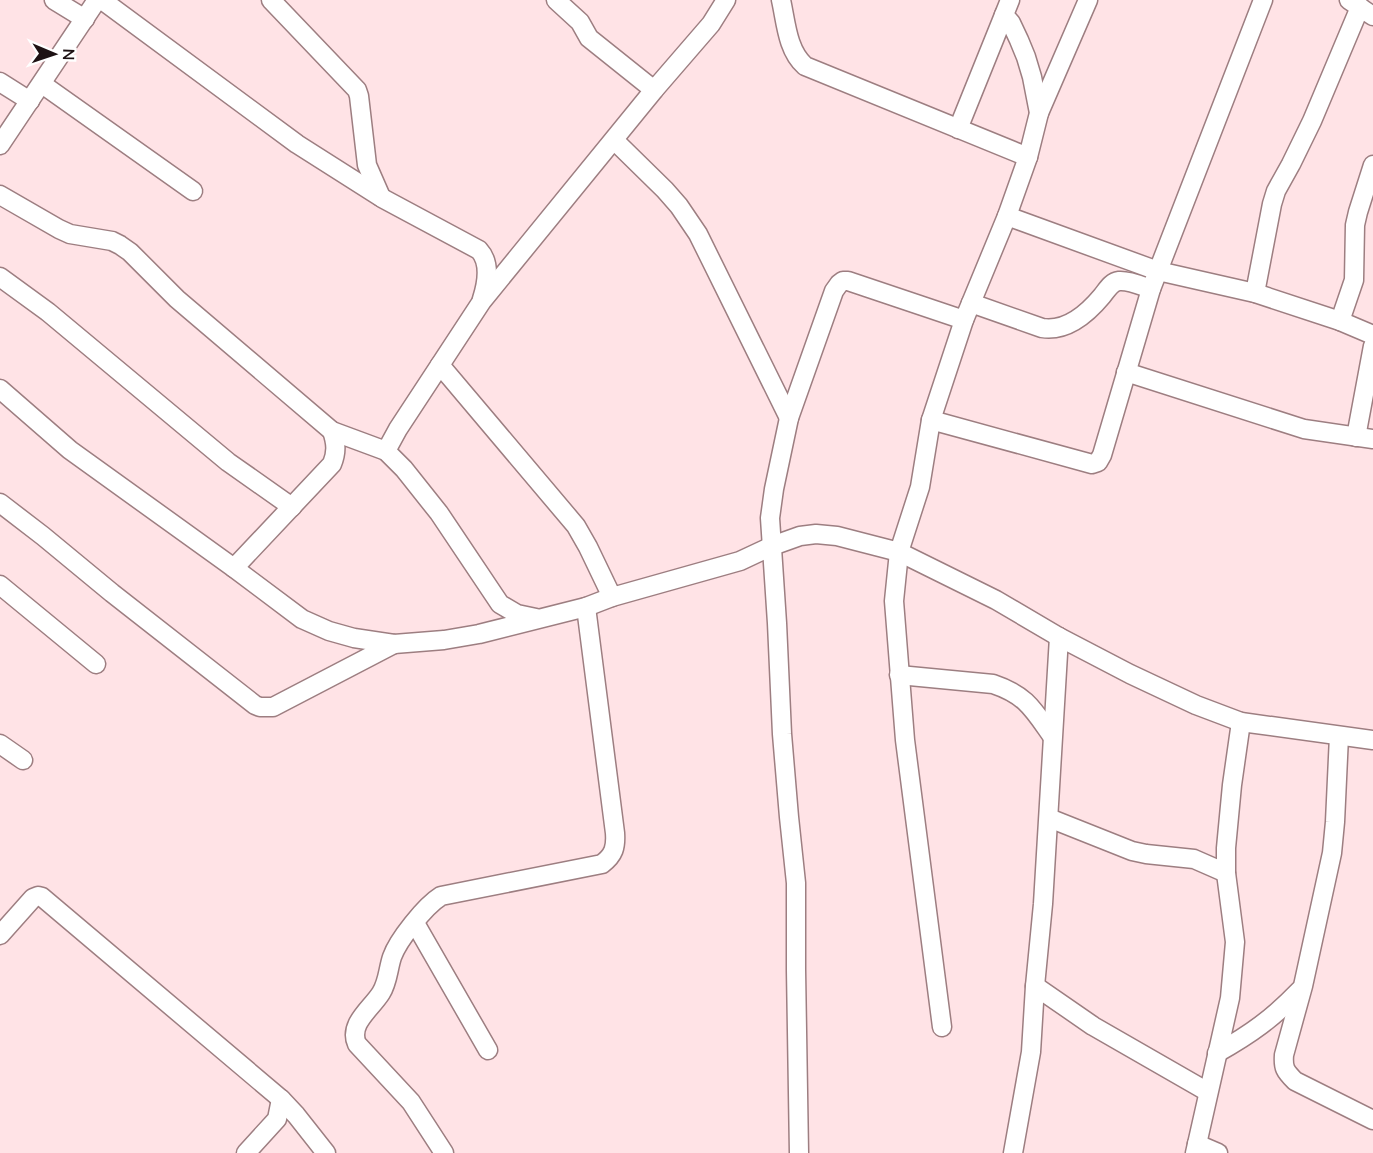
<svg xmlns="http://www.w3.org/2000/svg" width="1373" height="1153" viewBox="0 0 1373 1153" font-family="'Nunito Sans',sans-serif">
  <rect width="100%" height="100%" fill="#ffe3e6"/>
  <g fill="none" stroke-linecap="round" stroke-linejoin="round">
    <g stroke="#9d7e81" stroke-width="21">
      <g id="minor">
        <path d="M54 0 85 19"/>
        <path d="M102 0 297 144 382 198 479 250C491 263 487 283 482 299"/>
        <path d="M271 0 357 90 359 96 367 165 381 197"/>
        <path d="M556 0 580 22 589 38 654 90"/>
        <path d="M781 0C786 22 787 50 805 66L1028 157"/>
        <path d="M1349 0 1373 16"/>
        <path d="M0 82 30 101"/>
        <path d="M42 84 193 191"/>
        <path d="M1039 113 1088 0"/>
        <path d="M958 129 1004 15"/>
        <path d="M614 140 665 190 679 206 698 234 789 418"/>
        <path d="M0 145 97 0"/>
        <path d="M0 195 59 229 70 234 112 241 120 245 130 252 177 299 332 431 386 451 404 469 439 513 500 604 517 614 536 618"/>
        <path d="M1007 216 1158 271 1255 293 1340 321 1373 335"/>
        <path d="M0 277 48 312 228 462 292 507"/>
        <path d="M1255 293 1272 204 1276 191 1291 164 1312 121 1360 7"/>
        <path d="M971 303 1042 328C1067 332 1087 314 1102 296 1107 290 1111 282 1119 281 1129 280 1142 286 1151 289"/>
        <path d="M1340 321 1354 280 1355 225 1358 212 1373 165"/>
        <path d="M440 365 576 526 588 547 612 597"/>
        <path d="M1126 372 1304 429 1373 439"/>
        <path d="M0 389 70 450 234 568 302 619 329 631 354 638 394 644 444 640 479 634 586 607 612 597 740 561 772 546 800 536 816 534 837 536 899 552 996 600 1059 637 1130 674 1196 705 1241 722 1373 740"/>
        <path d="M931 420 1092 464 1098 462 1102 455 1151 289 1263 0"/>
        <path d="M1356 437 1373 346"/>
        <path d="M386 451 398 429 482 301 654 90 711 24 726 0"/>
        <path d="M0 503 43 536 112 593 255 705 260 707H273L394 644"/>
        <path d="M234 568 332 464C337 452 336 443 332 431"/>
        <path d="M0 585 96 664"/>
        <path d="M899 675 993 684C1026 695 1033 709 1052 736"/>
        <path d="M1339 736 1335 822 1332 853 1303 986 1284 1055C1283 1068 1285 1071 1295 1081L1373 1120"/>
        <path d="M0 744 23 760"/>
        <path d="M1049 818 1132 851 1146 854 1194 859 1226 873"/>
        <path d="M415 923 488 1050"/>
        <path d="M0 935 33 898 38 896 42 897 281 1099 296 1115 326 1153"/>
        <path d="M1035 986 1093 1026 1208 1092"/>
        <path d="M942 1027 905 740 894 601 899 552 920 487 931 420 964 320 1007 216 1028 157 1039 113 1032 77 1026 57 1019 40 1011 23 1004 15 1010 0"/>
        <path d="M1217 1053C1251 1034 1273 1018 1300 990"/>
        <path d="M1197 1144 1218 1153"/>
        <path d="M246 1153 277 1119 281 1099"/>
        <path d="M444 1153 411 1102 357 1044C348 1024 371 1009 381 993 388 982 388 969 392 957 398 940 425 906 441 896L602 864C614 855 616 847 615 833L586 607"/>
        <path d="M799 1153 796 970V883L789 817 782 734 777 623 770 518 774 489 789 418 834 291 839 284 843 281H848L964 320"/>
        <path d="M1013 1153 1031 1052 1035 986 1043 904 1059 637"/>
        <path d="M1195 1153 1230 998 1235 942 1226 873V848L1232 785 1241 722"/>
      </g>
    </g>
    <use href="#minor" stroke="#fff" stroke-width="18"/>
  </g>
  <g transform="translate(54 54) rotate(92)" stroke="#ffffff" stroke-width="4.5" paint-order="stroke">
  <path d="M0-4.5L10 22L0 15L-10 22Z" fill="#1e1214"/>
  <text y="-9" font-size="16" font-weight="bold" text-anchor="middle" fill="#1e1214">N</text>
  </g>
</svg>
